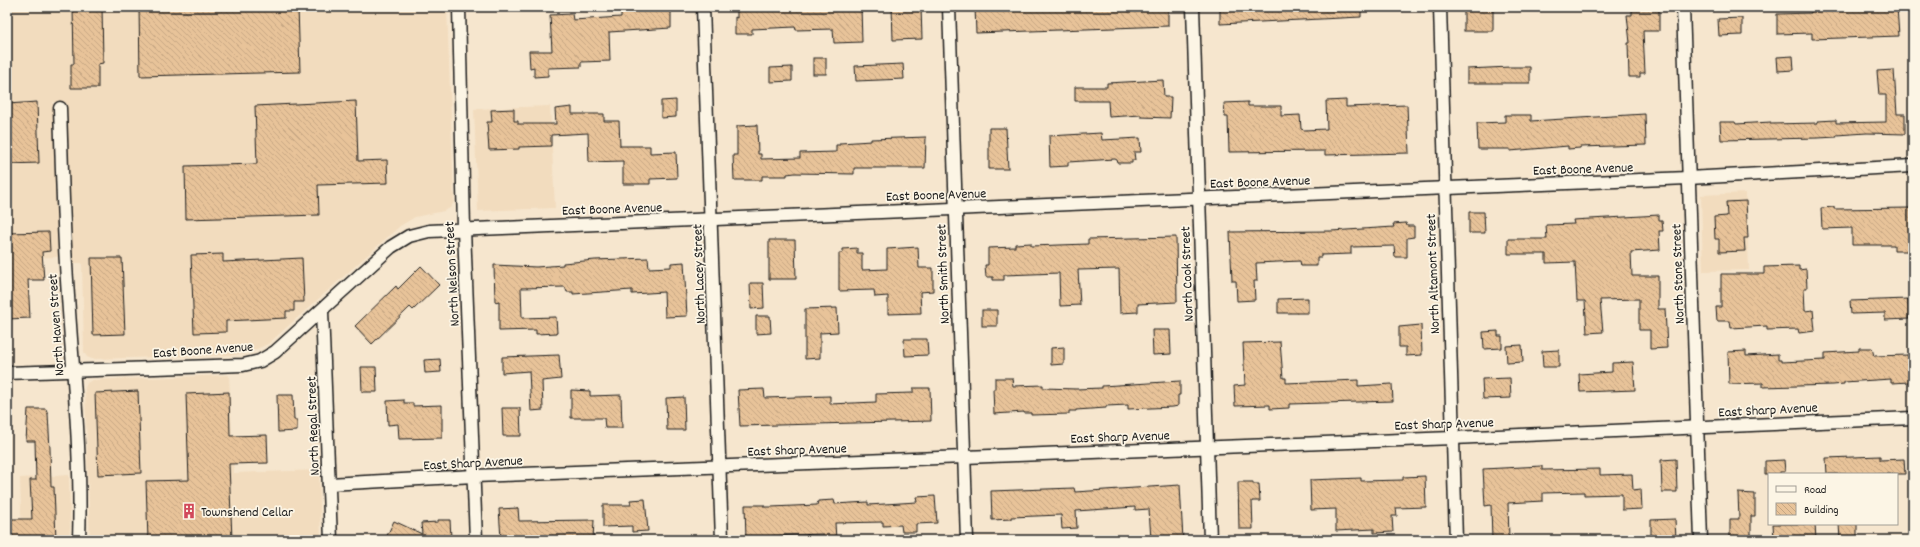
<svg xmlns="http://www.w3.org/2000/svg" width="1920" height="547" viewBox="0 0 1920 547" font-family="Dekko,sans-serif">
  <defs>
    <pattern id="building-back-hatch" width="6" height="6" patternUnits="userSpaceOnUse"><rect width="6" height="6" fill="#e8c399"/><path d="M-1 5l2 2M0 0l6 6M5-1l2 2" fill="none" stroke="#c6a783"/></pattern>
  </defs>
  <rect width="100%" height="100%" fill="#f6e6ce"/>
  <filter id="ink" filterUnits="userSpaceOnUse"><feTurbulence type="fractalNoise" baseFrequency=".025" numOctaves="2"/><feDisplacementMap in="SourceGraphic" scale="8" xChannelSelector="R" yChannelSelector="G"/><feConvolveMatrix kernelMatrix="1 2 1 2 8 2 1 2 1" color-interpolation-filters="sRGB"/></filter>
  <g filter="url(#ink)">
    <g fill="#f2dcbe">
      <path d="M7 7H447L454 202 450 208 444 211 415 217 400 226 268 344 252 351 234 355 92 359 87 357 84 352 82 263H71L66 102H53L59 257 7 258Z"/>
      <path d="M550 106 555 208 478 211 474 109Z"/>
      <path d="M1746 193 1749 270 1703 271 1701 195Z"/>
      <path d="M229 375 234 473 319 470 321 540H90L85 388 87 383 92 380Z"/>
      <path d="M69 475 70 527 69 540H22L20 478Z"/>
    </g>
    <g fill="url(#building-back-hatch)" stroke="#1c1c1c">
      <path d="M73 7H102L103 63 98 64V88H71V64H74Z"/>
      <path d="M139 7H298L300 72 140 76Z"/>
      <path d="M621 7H671V28L609 32 610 61 581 62V67L548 68V76L534 77V67L530 68 529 51H552L550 15 572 14 573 20 621 17Z"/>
      <path d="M737 7H861L862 42 834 43 833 29 796 30 795 27 752 29V34H735V17L737 18Z"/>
      <path d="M892 7H921L922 39 893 40Z"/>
      <path d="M975 7H1168V26L976 33Z"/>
      <path d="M1220 7H1361V17L1220 24Z"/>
      <rect x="1464" y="7" width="29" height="24"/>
      <path d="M1811 7H1897L1899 36 1812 39V33L1777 34V14L1811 13Z"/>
      <path d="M1659 9V31H1643L1645 73H1640V77H1629L1628 43H1630L1627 15H1632V10Z"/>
      <path d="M1742 18V35L1719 36 1718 19Z"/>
      <path d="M1793 56 1794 70 1778 71 1777 57Z"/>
      <rect x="813" y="58" width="13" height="16"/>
      <path d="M903 64 904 79 856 81 855 66Z"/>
      <path d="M792 67V81L770 82V68Z"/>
      <path d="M1510 67H1530V83H1467V69Z"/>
      <path d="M1894 70 1897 114H1905V134L1867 133 1836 135 1837 137 1818 138 1721 140 1720 122H1735L1736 124 1771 122V124L1818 123 1817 121 1836 120V123L1886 122V95H1879L1877 71Z"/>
      <path d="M1163 80 1164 97H1171L1170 118 1141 117V115L1109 117 1108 101H1075V87H1107V83Z"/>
      <path d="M676 100V117L661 118V101Z"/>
      <path d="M1346 100V107L1407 105 1409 153 1325 155V151L1229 152 1228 117H1225L1224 103 1248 102V106H1281V116L1300 115 1301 129 1304 130 1327 129 1326 101Z"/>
      <path d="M356 101 358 161 387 160 388 183 318 185 319 215 186 219 185 166 257 164 255 106Z"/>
      <path d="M37 102 39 163 7 164V104Z"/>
      <path d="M572 107V114H604V121H619L620 146H650V153L676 152 677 178 650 179V184H623V161L589 162 588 133 551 135V146L519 147V149L489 150 487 122H492L491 110 514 109V121H518V124H556L555 109Z"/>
      <path d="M1645 114 1646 145 1580 147V148L1568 149V146L1510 151V149H1478L1477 123 1505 122V115H1531V121Z"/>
      <path d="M757 125 758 154H761V159L800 158V153L836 152V145H840V143L871 141V139L926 137 925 168H854V174L795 173 787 174V176H762V180H734L733 155H737V126Z"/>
      <path d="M989 128H1006L1008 169H989Z"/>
      <path d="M1101 133 1102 140 1140 138 1141 152H1134L1135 160H1132V163H1118L1117 160 1115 159 1068 162V166L1050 167 1049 136Z"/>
      <path d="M1746 201 1748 238H1744L1745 251 1719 252V239H1715L1714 217 1727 216 1726 202Z"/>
      <path d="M1834 207V209L1911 208V251H1894V245H1852V228L1822 229 1821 208Z"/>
      <path d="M1469 212H1484L1485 233H1469Z"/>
      <path d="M1659 215V220H1662L1663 231H1659L1660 250 1631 252 1632 276H1658V309H1665L1667 348 1650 349V330H1639V299L1600 300 1603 332 1587 333 1585 301H1577L1575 262 1546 263V254H1508V239H1547L1546 225 1574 224 1573 220Z"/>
      <path d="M1406 223 1407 226H1414V237L1407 238V257H1395L1394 246 1351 247V254L1321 255V257H1317V266H1301L1300 261 1256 263 1257 281H1254L1255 300 1237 301 1236 281H1232L1230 232 1331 231 1394 227 1393 224Z"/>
      <path d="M49 232 50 251 42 252 44 280H28L30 318 7 319V233Z"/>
      <path d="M1176 237 1177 302 1138 304V312L1120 313 1119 269 1078 270 1080 305 1060 306 1059 273 1004 275V280H993V277H986L985 265H988V248L1015 247V244L1031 243V246L1088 244V239Z"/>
      <path d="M769 240H795L796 279H769Z"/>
      <path d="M918 247 919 268H933V291L920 292 921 313 888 314V296L875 297 874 290 839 291V253H843V249L857 248V253H862V270L887 269V249Z"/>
      <path d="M223 254V262L302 258 304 302H294V311H286V318L226 321V332L194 333 191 255Z"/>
      <path d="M91 258H122L125 334 93 335Z"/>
      <path d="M648 258 649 268 671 267V263L684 262 687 316 665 317 664 292 632 294V290L573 294V292H567L565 287 521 288 522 318 556 317 557 333 536 334V330L499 331V301L495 302 494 265 536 267 563 265V263L595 260Z"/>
      <path d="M421 266 439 285 413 310 410 307 372 344 355 326 396 286 398 289Z"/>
      <path d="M1799 266V270L1806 269 1807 288H1804L1805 311 1813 310 1815 331 1799 333 1798 329 1767 330V326L1731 328 1730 321H1717L1716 307H1721V274H1764V267Z"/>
      <path d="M750 283H763L764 308 751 309Z"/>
      <path d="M1308 298V313H1278V299Z"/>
      <path d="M1908 299 1909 319 1885 320V313L1851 314 1850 301Z"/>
      <path d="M837 308 838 332 820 333V358L805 359V309Z"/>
      <rect x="982" y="310" width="15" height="16"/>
      <path d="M756 316H770L771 333 756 334Z"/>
      <path d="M1421 325 1422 355 1406 356V347H1399V327Z"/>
      <path d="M1152 330H1170L1171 354 1153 355Z"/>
      <path d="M1498 331V336H1502V348L1484 349 1483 332Z"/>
      <path d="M904 339H927L928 355 905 356Z"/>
      <path d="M1280 342 1283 378H1286V383L1358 380V386L1392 384 1393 401 1289 404V408L1270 409V405L1235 406 1234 386 1245 385 1243 343Z"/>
      <path d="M1522 345 1523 362 1507 363 1506 346Z"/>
      <path d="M1064 347V364L1051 365V348Z"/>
      <path d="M1859 348H1872L1874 356 1908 355 1909 361H1911L1910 382 1891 383V379L1844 382V384L1833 385 1763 387V383L1729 384 1728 352 1746 351V356L1778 354V360H1781V362L1825 360V353L1859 351Z"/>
      <path d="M1559 350V367H1543L1542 351Z"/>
      <path d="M559 355 561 379 542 381 543 410 531 411 529 371 502 373V357Z"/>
      <path d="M440 359 441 372 425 373 424 360Z"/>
      <path d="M1633 362 1635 390 1580 392 1579 374 1612 372V363Z"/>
      <path d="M361 367H376L377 392H362Z"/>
      <path d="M995 378H1012L1013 386 1043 385V388L1076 389 1102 388V386L1180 381V395H1178V406L1173 407 1128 409V405L1106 406V408L1076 410V411H1069V414L1031 415V413H1024V412L994 414 993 389H995Z"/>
      <path d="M1510 378 1511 398 1483 399 1482 379Z"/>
      <path d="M913 388H930L931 421 740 426 738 390 764 389 765 398 830 396V404L876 402V394L913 393Z"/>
      <path d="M571 390 590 391V396L621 395 622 428H605L604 418H571Z"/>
      <path d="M138 391 141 473 98 475 95 393Z"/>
      <path d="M229 392 230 436 267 435 268 463 229 464 232 540H148L146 481 189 480 186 394Z"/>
      <path d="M277 395H293L294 420H297V431L278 432Z"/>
      <path d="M684 397 685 430H667L666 398Z"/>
      <path d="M404 400V403H413V406L442 405V438L399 439 398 424 388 425 387 401Z"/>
      <path d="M502 408H520L521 436H503Z"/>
      <path d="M28 409H46L48 414 50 449 51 487H54L56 540H7V519H32L30 480H36L35 441H26Z"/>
      <path d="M1880 456V460L1904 459 1905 474H1827L1826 458Z"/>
      <path d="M1676 459 1677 492H1662L1661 460Z"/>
      <path d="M1784 460 1785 472H1780V474H1765V461Z"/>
      <path d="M1542 466V470L1600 469V475L1632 474 1633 490 1641 489 1642 509 1622 510V494L1584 495V492L1543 493V501L1508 503 1509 540H1492L1491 505 1485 506 1483 469Z"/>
      <path d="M1425 476 1426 507 1396 508 1397 516H1392L1393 532 1374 533V529L1336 531V509L1311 510 1310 480 1361 478V481L1403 480V477Z"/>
      <path d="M1238 482H1253V484H1259L1260 501H1252L1253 529H1239Z"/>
      <path d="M1180 485 1183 540H1151L1149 509 1135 510V507L1076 511 1077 528 1062 529 1061 515 1011 517V519L992 520 991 491 1074 488 1075 492Z"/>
      <path d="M1738 493 1755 494V516H1751V540H1730V519H1739Z"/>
      <path d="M935 496 937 523 916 524V532H902L901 525 883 526V522L835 523 836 540H823V534L772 536V538H761V540H746L745 505H764V507H771L817 505 818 501 834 500 835 504 868 502V505L917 502 916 497Z"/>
      <path d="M645 499 648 531 632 532V526L603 527V505H631L630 500Z"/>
      <path d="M518 508 519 521 594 520 593 540H574V538L501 539 499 509Z"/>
      <path d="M1675 519 1676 540H1651V520Z"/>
      <path d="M438 520H450L451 538 385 540 394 521 422 534 421 523 438 522Z"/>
      <path d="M1773 524H1815L1816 540H1774Z"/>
      <path d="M1839 524H1857V539L1840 540Z"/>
    </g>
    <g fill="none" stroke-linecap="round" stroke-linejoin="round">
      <g stroke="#1c1c1c" stroke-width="15">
        <g id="street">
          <path d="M459 7 464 229 476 540"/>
          <path d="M703 7 722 540"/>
          <path d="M949 7 967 540"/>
          <path d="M1193 7 1210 540"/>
          <path d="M1440 7 1456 540"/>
          <path d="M1683 7 1701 540"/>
          <path d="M60 108C62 165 63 223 67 280 72 366 82 453 79 540"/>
          <path d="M322 311 331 540"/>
          <path d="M7 373 243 365 260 361 275 352 391 247 409 236 429 231 1688 178 1913 166"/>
          <path d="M329 484 474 476 1453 438 1913 418"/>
        </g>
      </g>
      <use href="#street" stroke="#fcf5e5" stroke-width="12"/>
    </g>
  </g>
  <defs>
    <g id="building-bare" transform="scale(1.2)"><path d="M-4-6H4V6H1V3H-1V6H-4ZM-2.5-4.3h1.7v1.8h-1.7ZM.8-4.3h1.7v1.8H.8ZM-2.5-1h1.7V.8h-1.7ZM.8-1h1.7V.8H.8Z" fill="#d1495b" stroke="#fcf5e5" stroke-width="2.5" paint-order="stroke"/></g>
  </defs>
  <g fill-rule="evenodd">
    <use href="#building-bare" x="189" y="511"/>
  </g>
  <g text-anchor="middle" stroke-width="3.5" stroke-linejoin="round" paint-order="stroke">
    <g font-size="14" fill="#1c1c1c" stroke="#fcf5e5">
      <text transform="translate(1583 168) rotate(-2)" y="5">East Boone Avenue</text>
      <text transform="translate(1260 181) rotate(-2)" y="5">East Boone Avenue</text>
      <text transform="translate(936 194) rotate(-2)" y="5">East Boone Avenue</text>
      <text transform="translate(612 208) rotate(-2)" y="5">East Boone Avenue</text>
      <text transform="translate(451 274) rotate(-93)" y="5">North Nelson Street</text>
      <text transform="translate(698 274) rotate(-92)" y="5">North Lacey Street</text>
      <text transform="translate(942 274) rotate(-92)" y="5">North Smith Street</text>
      <text transform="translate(1186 274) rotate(-92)" y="5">North Cook Street</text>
      <text transform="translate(1432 274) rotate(-92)" y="5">North Altamont Street</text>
      <text transform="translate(1677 274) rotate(-92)" y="5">North Stone Street</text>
      <text transform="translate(55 325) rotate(-94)" y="5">North Haven Street</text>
      <text transform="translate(203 349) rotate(-4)" y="5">East Boone Avenue</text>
      <text transform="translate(1768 409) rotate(-3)" y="5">East Sharp Avenue</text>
      <text transform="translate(1444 423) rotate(-2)" y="5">East Sharp Avenue</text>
      <text transform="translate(312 426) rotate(-92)" y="5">North Regal Street</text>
      <text transform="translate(1120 436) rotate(-2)" y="5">East Sharp Avenue</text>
      <text transform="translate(797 449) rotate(-2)" y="5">East Sharp Avenue</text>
      <text transform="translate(473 462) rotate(-3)" y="5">East Sharp Avenue</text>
    </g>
    <g font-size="14" fill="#1c1c1c" stroke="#fcf5e5" text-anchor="start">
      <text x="201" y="516">Townshend Cellar</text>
    </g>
  </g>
  <rect width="1920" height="547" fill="none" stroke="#fcf5e5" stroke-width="24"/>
  <rect x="12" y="12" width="1896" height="523" fill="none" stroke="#1c1c1c" stroke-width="1.5" filter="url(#ink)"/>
  <rect x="1768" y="473" width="130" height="52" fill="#fcf5e5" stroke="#a29e95"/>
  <rect x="1776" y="486" width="20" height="6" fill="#fcf5e5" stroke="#a29e95"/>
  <text x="1804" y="493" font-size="12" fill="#1c1c1c">Road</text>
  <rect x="1776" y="503" width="20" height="12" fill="url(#building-back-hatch)" stroke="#a29e95"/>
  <text x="1804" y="513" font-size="12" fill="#1c1c1c">Building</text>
</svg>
